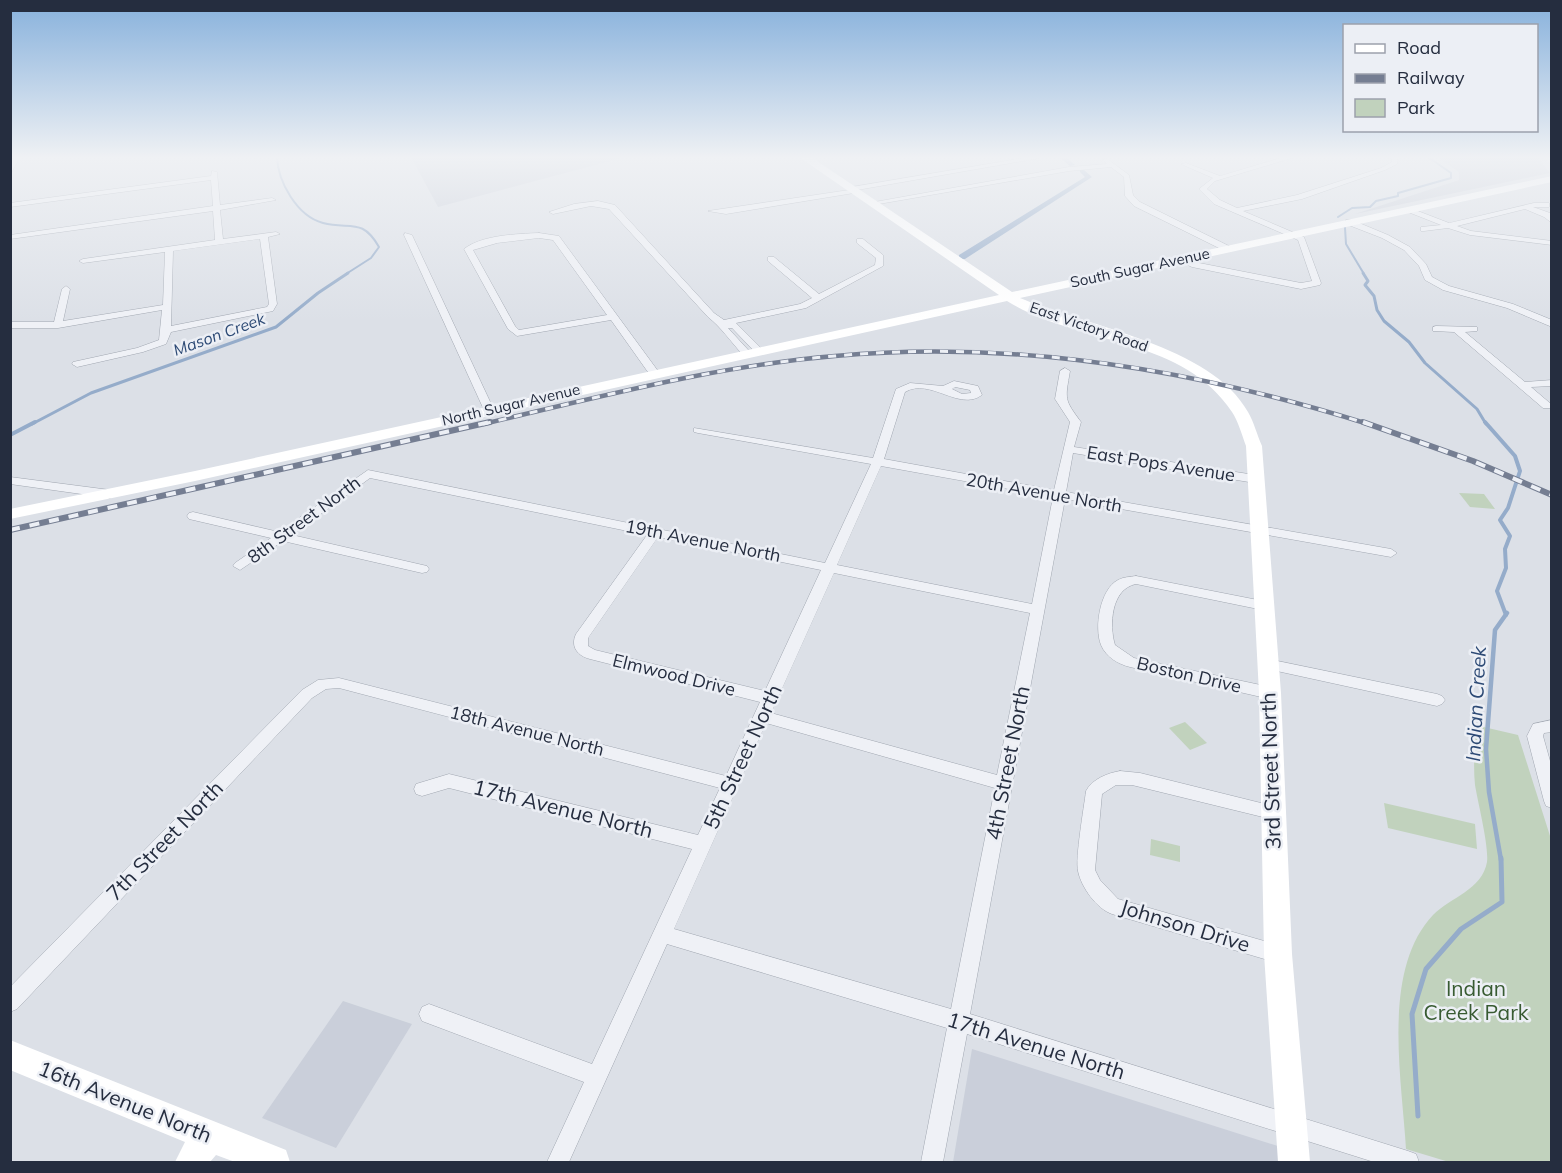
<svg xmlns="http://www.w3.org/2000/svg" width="1562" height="1173" viewBox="0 0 1562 1173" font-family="Mulish,sans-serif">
  <rect width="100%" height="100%" fill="#dce0e7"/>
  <g fill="#cacfda">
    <path d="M411 157H625L438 207Z"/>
    <path d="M1437 157H1537L1550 173 1355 214 1459 180V172Z"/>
    <path d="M343 1001 412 1024 336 1148 262 1118Z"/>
    <path d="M972 1049 1284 1148 1285 1162H953Z"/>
  </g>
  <g fill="#c1d2bd">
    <path d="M1459 493 1484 494 1495 509 1470 507Z"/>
    <path d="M1185 722 1207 743 1190 750 1169 728Z"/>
    <path d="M1475 725 1518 735 1551 839V1162H1449L1406 1149C1402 1079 1381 970 1433 915 1451 897 1482 890 1487 862 1489 846 1478 803 1475 785 1473 766 1475 745 1475 725Z"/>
    <path d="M1384 803 1475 824 1477 849 1388 828Z"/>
    <path d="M1151 839 1180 846V862L1150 855Z"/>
  </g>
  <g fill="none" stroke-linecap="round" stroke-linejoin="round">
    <g stroke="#95acca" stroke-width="2">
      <path d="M277 157C278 182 297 216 323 223 350 230 362 217 379 247L371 258 346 274"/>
      <path d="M1338 217 1352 208 1370 207 1376 201 1398 196V193L1451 178V173L1428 157"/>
      <path d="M1345 228 1346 244 1364 274"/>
    </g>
    <g stroke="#95acca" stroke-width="3">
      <path d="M1363 273 1368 281 1365 285 1374 296 1377 310 1384 321 1409 342 1425 363 1477 409 1486 424"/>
      <path d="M32 424 91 393 276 327 318 293 348 273"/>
    </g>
    <g stroke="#95acca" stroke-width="4">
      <path d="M1485 422 1515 456 1520 471 1508 508 1500 520 1510 536 1505 549 1506 568 1497 591 1506 615"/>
      <path d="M10 435 35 422"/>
    </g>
    <path stroke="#95acca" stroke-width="4.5" d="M1501 860 1489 792 1486 749 1495 630 1507 613"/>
    <path stroke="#95acca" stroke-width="5" d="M1418 1116 1412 1014 1426 969 1461 929 1502 902 1501 858"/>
    <g fill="#95acca" fill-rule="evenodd">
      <path d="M1059 157H1066L1075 165 1070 166Z"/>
      <path d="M1080 170H1084L1092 177 965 259H959V255L1085 177 1080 172Z"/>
    </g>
    <g stroke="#a1a7b1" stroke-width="1">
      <g id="street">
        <path d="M14 157H20L10 175V164Z"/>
        <path d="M1030 157 1040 158 857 190 854 193 726 214 708 211 849 190 852 187Z"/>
        <path d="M1284 157H1295L1215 181 1207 189 1220 200 1237 208 1297 195 1381 168 1392 162 1391 157H1397V164L1385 170 1302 199 1243 211 1304 237 1321 283 1320 285 1301 289 1192 267 1179 261 1178 259 1182 257 1194 262 1301 283 1312 281 1298 240 1214 204 1199 189 1213 178 1181 164 1186 163 1220 176Z"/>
        <path d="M1106 158 1129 175 1133 195 1140 202 1231 247V251H1225L1134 206 1125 196 1124 177 1111 167 1069 171 873 205 869 203 1069 167 1107 164 1103 160Z"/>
        <path d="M212 171 217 172 220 205 272 198 276 200 220 210 223 239 276 232 280 234 268 237 277 304 273 311 171 332 166 344 143 352 77 367 72 364 73 362 137 348 159 340 162 310 58 328H10V322H54L62 289 66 286 70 289 63 321 163 305 165 252 83 263 79 261 83 259 215 240 213 211 10 239V235L213 206 211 180 10 207V203L211 176ZM260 239 269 304 267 307 171 326 173 251Z"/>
        <path d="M598 201 615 205 714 313 724 320 800 304 812 298 768 261V257H774L819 294 875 265 876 258 857 243V239H863L883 255V266L806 308 736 323 761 348V352H755L732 328H728L751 353 746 356 743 355C731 342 721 327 708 317L609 209 591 206 553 214 549 212 574 204Z"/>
        <path d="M1534 203H1549V207H1533L1550 213 1552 223 1544 217 1525 209 1457 226 1471 231 1552 241V245L1470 235 1448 228 1424 231H1421V227L1441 225 1403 210 1410 208 1449 223Z"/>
        <path d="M1346 220H1352L1388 235 1410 247 1426 264 1432 277 1449 286 1513 304 1552 320V327L1507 308 1443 290 1425 280 1419 266 1404 250 1382 238 1346 224Z"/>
        <path d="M405 233 412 235 494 410 493 412 489 413 484 410 404 235Z"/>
        <path d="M539 233 559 236 658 371V375H650L611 320 517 336 508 329 464 249C482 235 517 234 539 233ZM539 238 553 240 607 315 519 330 515 326 473 250 497 243Z"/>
        <path d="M1436 326 1477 327V331L1465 332 1525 382 1552 380V386L1531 387 1551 404V408H1543L1454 332 1433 331V327Z"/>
        <path d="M1065 368 1070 371C1065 400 1064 399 1081 422L1074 447 1255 475 1261 479 1255 483 1073 453 1066 492 1391 549 1397 553 1391 557 1065 499 970 1014 1408 1151 1416 1154 1419 1162H1374L967 1034 943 1162H921L947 1028 667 944 569 1162H547L584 1082 422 1021 419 1014 422 1007 429 1004 592 1064 692 849 449 788 422 796 416 794 414 789 416 784 449 774 698 835 720 788 339 688 326 689 312 698 17 1009 10 1012V987L302 690 318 680 339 678 726 776 760 702 590 659C578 656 570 647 576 634L647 535 370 478 292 535 427 566 429 569 427 572 422 573 283 541 240 570 233 566 235 563 271 538 189 519 187 516 189 513 193 512 279 532 368 470 825 563 871 464 698 433 694 432V428L873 458 896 389 910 383 943 386 954 381 978 386 982 395C959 412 930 377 905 392L884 459 1054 490 1070 422 1055 399 1060 371ZM955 387 970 390 971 393 962 394 952 389ZM881 466 1053 497 1032 604 837 565ZM658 537 821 570 765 691 595 650 588 646V638ZM834 573 1030 613 997 775 771 713ZM766 723 995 788 951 1009 674 929Z"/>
        <path d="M10 477 110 490 116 494 110 498 10 484Z"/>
        <path d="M1136 576 1268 602 1270 605 1263 610 1136 584C1111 589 1109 625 1115 645L1134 658 1270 687 1275 689 1278 693 1275 697 1270 699 1130 667C1118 664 1106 657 1101 645 1094 628 1100 589 1118 580 1123 577 1130 577 1136 576Z"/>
        <path d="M1268 659 1437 694 1442 696 1445 700 1442 704 1437 706 1263 668 1261 664 1263 660Z"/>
        <path d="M1552 720V732L1544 733 1543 736 1552 768V808L1546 806 1544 801 1527 736 1533 724Z"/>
        <path d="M1120 771 1140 773 1277 807 1280 812 1277 817 1271 819 1132 785H1116L1102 794 1095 870 1100 880 1118 899 1278 945 1285 948 1288 954 1285 960 1278 963 1112 914C1097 909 1081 887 1078 871 1075 859 1084 807 1086 791 1092 779 1108 773 1120 771Z"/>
      </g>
    </g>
    <use href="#street" fill="#eff1f6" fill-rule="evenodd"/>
    <g fill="#fff" fill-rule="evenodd">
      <path d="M799 157H811L1012 292 1552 176V182L1020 298C1086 326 1212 346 1248 412 1254 422 1257 435 1262 446L1281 693 1292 954 1310 1162H1278L1264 954 1259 693 1246 446C1242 435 1238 421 1232 412 1182 336 1077 345 1007 301L195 481 10 519V509L195 471 999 295Z"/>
      <path d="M1543 157H1552V164Z"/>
      <path d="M10 1040 286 1150 290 1162H235L216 1155 210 1162H175L185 1142 10 1070Z"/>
    </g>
    <g stroke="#757e92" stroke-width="4.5">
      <path id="rail-far1" d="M483 424C599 397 716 366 835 356 1016 339 1196 370 1368 424"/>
    </g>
    <g stroke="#757e92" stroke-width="6">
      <g id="rail">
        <path d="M1363 422 1473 461 1552 495"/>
        <path d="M10 530 490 422"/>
      </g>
    </g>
    <use href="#rail-far1" stroke="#eceff5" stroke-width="3" stroke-dasharray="8" stroke-linecap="butt"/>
    <use href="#rail" stroke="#eceff5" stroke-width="4" stroke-dasharray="10" stroke-linecap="butt"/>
  </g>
  <linearGradient id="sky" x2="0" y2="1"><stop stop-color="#87b1dc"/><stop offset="0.49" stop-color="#eff1f4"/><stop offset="1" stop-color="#eff1f4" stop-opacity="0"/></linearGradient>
  <rect width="1562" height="321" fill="url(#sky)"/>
  <g text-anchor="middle" stroke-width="5" stroke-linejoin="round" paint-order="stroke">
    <g font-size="15" fill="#252d3f" stroke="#eceff5">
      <text transform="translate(1140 268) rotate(-12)" y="5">South Sugar Avenue</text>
      <text transform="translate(1089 327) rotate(19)" y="5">East Victory Road</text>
      <text transform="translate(511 405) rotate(-13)" y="5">North Sugar Avenue</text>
    </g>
    <g font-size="16" font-style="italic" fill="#2d4a75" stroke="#eceff5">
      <text transform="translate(219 334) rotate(-20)" y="6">Mason Creek</text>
    </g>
    <g font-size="18" fill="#252d3f" stroke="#eceff5">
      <text transform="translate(1161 464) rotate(9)" y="6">East Pops Avenue</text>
      <text transform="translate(1044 493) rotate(10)" y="6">20th Avenue North</text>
      <text transform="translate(304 520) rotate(-36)" y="6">8th Street North</text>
      <text transform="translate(703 541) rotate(11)" y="6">19th Avenue North</text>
      <text transform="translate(674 675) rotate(14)" y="6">Elmwood Drive</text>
      <text transform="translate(1189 675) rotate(13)" y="6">Boston Drive</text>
      <text transform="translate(527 731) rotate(14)" y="6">18th Avenue North</text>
    </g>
    <g font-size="20" font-style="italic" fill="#2d4a75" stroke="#eceff5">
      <text transform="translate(1476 704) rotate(-87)" y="7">Indian Creek</text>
    </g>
    <g font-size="21" fill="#252d3f" stroke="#eceff5">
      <text transform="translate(743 757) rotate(-65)" y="7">5th Street North</text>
      <text transform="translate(1008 763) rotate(-79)" y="7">4th Street North</text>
      <text transform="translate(1271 771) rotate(-92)" y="7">3rd Street North</text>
      <text transform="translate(563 809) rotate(14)" y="7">17th Avenue North</text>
      <text transform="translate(165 841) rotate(-46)" y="7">7th Street North</text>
      <text transform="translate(1185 926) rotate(17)" y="7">Johnson Drive</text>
      <text transform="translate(1036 1046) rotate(17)" y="7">17th Avenue North</text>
      <text transform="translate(125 1102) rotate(22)" y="7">16th Avenue North</text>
    </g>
    <g font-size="21" fill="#385b32" stroke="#eceff5">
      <text x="1476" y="996">Indian<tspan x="1476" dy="24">Creek Park</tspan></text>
    </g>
  </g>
  <rect width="1562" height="1173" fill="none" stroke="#252d3f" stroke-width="24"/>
  <rect x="1343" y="24" width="195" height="108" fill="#eceff5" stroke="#9ca1ac" stroke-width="1.5"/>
  <rect x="1355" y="44" width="30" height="9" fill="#ffffff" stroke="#9ca1ac" stroke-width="1.5"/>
  <text x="1397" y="54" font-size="18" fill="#252d3f">Road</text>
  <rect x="1355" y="74" width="30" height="9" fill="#757e92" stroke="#9ca1ac" stroke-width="1.5"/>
  <text x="1397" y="84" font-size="18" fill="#252d3f">Railway</text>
  <rect x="1355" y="99" width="30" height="18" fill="#c1d2bd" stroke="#9ca1ac" stroke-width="1.5"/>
  <text x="1397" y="114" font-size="18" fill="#252d3f">Park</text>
</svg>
